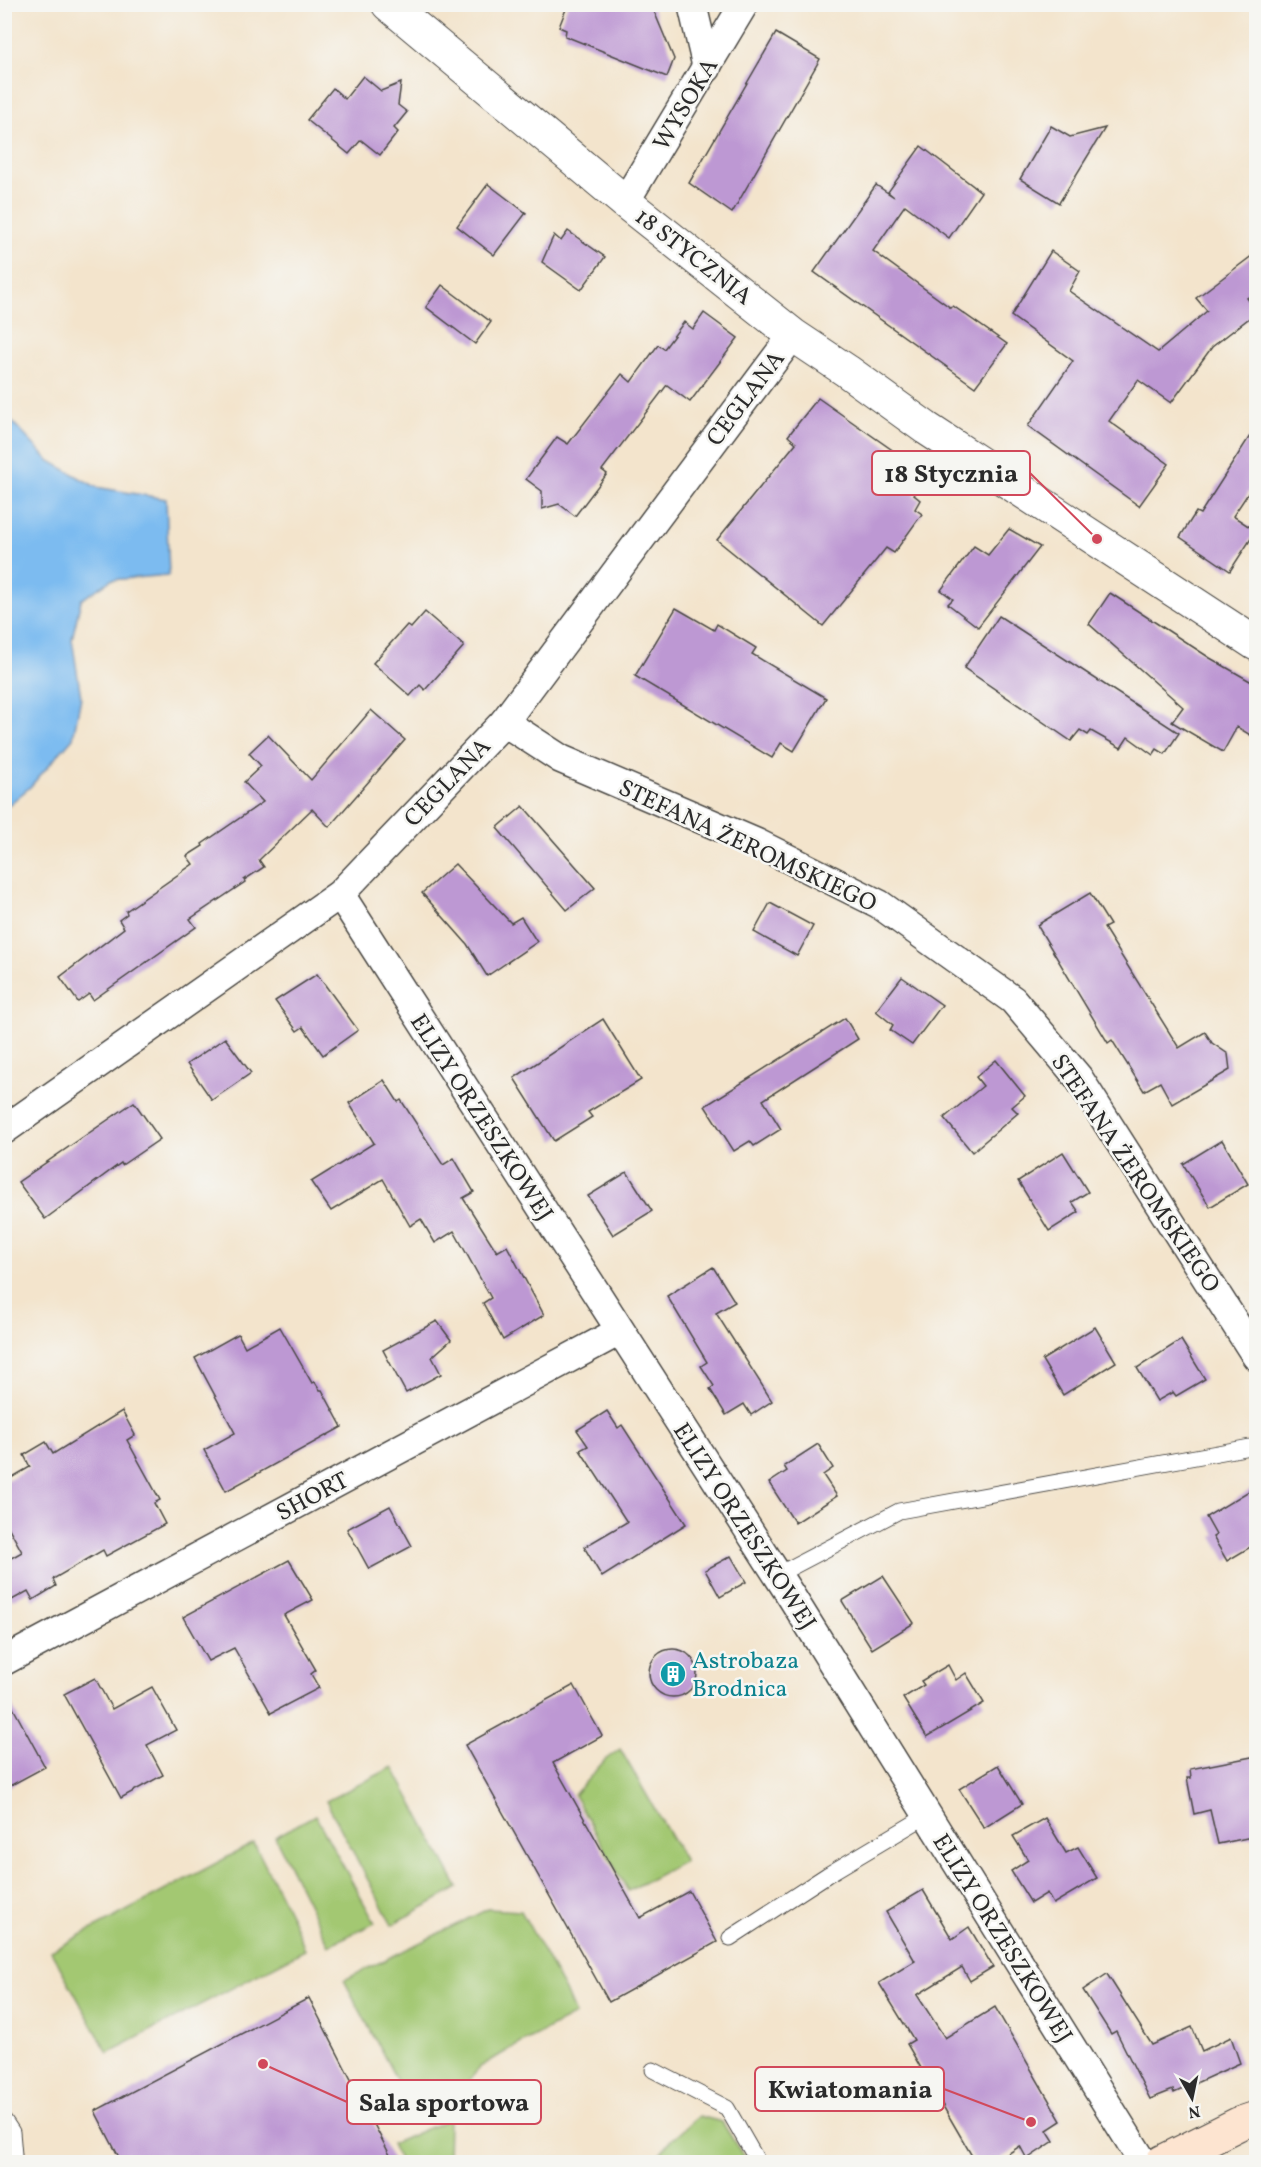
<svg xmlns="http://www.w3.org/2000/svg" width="1261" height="2167" viewBox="0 0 1261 2167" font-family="Vollkorn,serif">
  <rect width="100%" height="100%" fill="#f6f6f2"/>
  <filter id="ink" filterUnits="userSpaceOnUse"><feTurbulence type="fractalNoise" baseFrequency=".0167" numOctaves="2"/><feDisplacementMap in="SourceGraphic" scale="12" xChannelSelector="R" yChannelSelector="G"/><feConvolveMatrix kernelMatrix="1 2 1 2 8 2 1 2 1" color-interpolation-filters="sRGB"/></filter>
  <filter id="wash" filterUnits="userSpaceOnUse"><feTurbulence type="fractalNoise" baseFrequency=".008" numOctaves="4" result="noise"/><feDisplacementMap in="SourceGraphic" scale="24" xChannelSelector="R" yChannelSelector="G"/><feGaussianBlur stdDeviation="1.35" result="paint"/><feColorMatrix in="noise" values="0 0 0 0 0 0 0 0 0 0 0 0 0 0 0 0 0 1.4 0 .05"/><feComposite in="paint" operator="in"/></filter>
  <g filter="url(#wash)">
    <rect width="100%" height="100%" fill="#f3e4cc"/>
    <g fill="#a3c872" stroke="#677a4e" stroke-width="1.5">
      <path d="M620 1749 685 1861 628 1891 574 1795 605 1760Z"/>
      <path d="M393 1767 458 1888 392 1925 326 1801Z"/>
      <path d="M315 1815 375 1923 329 1945 275 1837Z"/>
      <path d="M254 1843 293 1920 305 1950 108 2053 51 1951Z"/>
      <path d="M488 1909 521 1911 565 1991 575 2015 510 2049 480 2067 460 2092 416 2117 344 1980Z"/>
      <path d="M699 2116 722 2122 747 2162H653L671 2140Z"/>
      <path d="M449 2119 448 2162H400L392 2144Z"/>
    </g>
    <path fill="#7cbbf0" stroke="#54738e" stroke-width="1.5" d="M4 413 48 460 96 487 166 499 169 575 111 580 81 600 72 639 81 697 73 738 30 787 5 808Z"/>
    <g id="blocks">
      <g fill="#bd98d3">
        <path d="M568 4H651L674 59 667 77 565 36 566 30 559 27Z"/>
        <path d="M776 33 820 59 732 213 689 183Z"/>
        <path d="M363 76 381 91 401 83 398 105 407 112 394 128 398 132 380 155 361 140 349 154 307 120 333 88 345 99Z"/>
        <path d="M1051 126 1070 137 1105 128 1059 203 1020 179Z"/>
        <path d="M921 146 981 192 949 238 905 205 873 251 951 308 953 306 1007 344 975 387 814 272 876 185 894 197 888 192Z"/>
        <path d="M488 184 526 213 494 255 457 226Z"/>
        <path d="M568 231 605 257 581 290 542 262 554 235 561 241Z"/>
        <path d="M1051 251 1080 271 1069 291 1158 352 1207 311 1196 298 1257 252V291L1247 298 1257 312 1212 347 1171 403 1138 380 1109 421 1169 464 1139 506 1028 426 1073 361 1011 316Z"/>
        <path d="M442 285 491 322 475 344 426 307Z"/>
        <path d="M704 313 738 338 690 402 667 385 602 470 607 474 575 516 559 504 542 509V491L526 479 557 437 568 444 622 374 631 382 658 345 664 349 684 322 693 329Z"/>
        <path d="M818 398 928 475 914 495 920 500 915 509 922 514 894 553 886 548 823 626 717 540 796 443 788 436Z"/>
        <path d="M1257 425V480L1233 516 1256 531 1230 571 1180 537 1196 512 1200 514Z"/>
        <path d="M1009 529 1040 547 978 627 948 604 953 599 941 590 974 546 988 555Z"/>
        <path d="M1110 593 1210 658 1257 685V739L1237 727 1223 752 1172 722 1183 707 1089 624Z"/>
        <path d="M676 608 714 630 717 624 756 648 752 654 826 698 794 751 781 743 772 758 635 676Z"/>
        <path d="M425 612 464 646 425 690 420 685 410 696 373 663 407 625 411 628Z"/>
        <path d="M999 616 1179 733 1165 754 1157 749 1153 755 1128 737 1121 748 1091 731 1088 735 1080 730 1071 741 964 668Z"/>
        <path d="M371 710 405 740 329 827 312 809 259 860 264 867 244 880 245 882 190 919 196 927 93 1000 89 994 78 1002 60 977 124 928 119 920 127 914 126 911 193 864 187 856 203 846 202 844 263 802 244 782 261 766 249 753 268 735 311 780Z"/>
        <path d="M523 806 595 888 567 910 497 828Z"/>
        <path d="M455 864 511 923 521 917 537 942 487 976 467 944 422 893Z"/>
        <path d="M1090 893 1110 925 1104 928 1179 1048 1205 1032 1212 1043 1228 1054 1230 1070 1172 1104 1160 1082 1144 1091 1112 1040 1108 1043 1037 925Z"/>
        <path d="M770 903 813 926 797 956 754 932Z"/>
        <path d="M317 974 358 1030 323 1055 303 1027 297 1031 275 1001Z"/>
        <path d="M902 977 942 1005 912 1045 890 1030 893 1025 876 1011Z"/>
        <path d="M845 1018 858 1039 763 1100 781 1129 754 1146 750 1141 734 1151 705 1106Z"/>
        <path d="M603 1019 641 1080 588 1112 592 1117 554 1141 514 1078Z"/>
        <path d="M225 1038 251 1073 212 1100 187 1064Z"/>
        <path d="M996 1060 1025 1096 1012 1107 1018 1113 972 1152 944 1118 983 1086 976 1077Z"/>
        <path d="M384 1080 398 1102 401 1100 443 1165 454 1158 474 1192 463 1198 497 1252 507 1246 544 1315 503 1340 483 1303 491 1298 454 1231 435 1243 421 1219 410 1226 383 1179 331 1211 311 1182 374 1143 349 1103Z"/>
        <path d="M134 1102 160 1139 122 1165 121 1163 45 1219 18 1182Z"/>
        <path d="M1222 1140 1248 1184 1210 1207 1183 1164Z"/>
        <path d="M1063 1152 1088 1192 1072 1202 1079 1212 1049 1231 1018 1181Z"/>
        <path d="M627 1172 652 1211 613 1235 588 1196Z"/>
        <path d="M713 1267 735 1302 716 1313 772 1401 751 1415 744 1404 726 1415 710 1389 714 1386 701 1366 707 1362 667 1296Z"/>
        <path d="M437 1321 451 1340 432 1357 441 1374 406 1393 383 1350Z"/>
        <path d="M280 1327 312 1383 315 1382 320 1390H322L342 1427 226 1491 204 1450 235 1433 195 1358 238 1334 245 1347Z"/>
        <path d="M1095 1327 1116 1362 1063 1395 1042 1360Z"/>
        <path d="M1181 1340 1205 1379 1176 1396 1173 1392 1157 1401 1137 1368Z"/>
        <path d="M122 1411 135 1435 127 1440 160 1500 154 1503 165 1524 106 1556 103 1550 53 1579 56 1586 33 1600 28 1591 12 1600 4 1585V1562L22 1552 4 1519V1482L30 1467 24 1455 46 1442 53 1454Z"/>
        <path d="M607 1411 618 1428 622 1425 686 1524 602 1577 584 1547 627 1522 580 1450 588 1446 577 1430Z"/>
        <path d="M818 1444 833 1468 823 1475 837 1496 795 1523 769 1483 787 1471 784 1466Z"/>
        <path d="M1257 1486V1543L1227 1561 1213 1537 1216 1535 1206 1517Z"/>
        <path d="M390 1506 412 1546 369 1569 347 1529Z"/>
        <path d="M731 1556 746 1582 720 1597 705 1570Z"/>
        <path d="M289 1560 313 1600 284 1615 316 1670 311 1674 319 1688 271 1713 234 1648 208 1661 183 1617Z"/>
        <path d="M883 1576 914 1623 872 1649 842 1601Z"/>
        <circle cx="673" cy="1673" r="24"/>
        <path d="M948 1665 956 1680 966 1673 984 1703 927 1737 903 1698 924 1685 921 1681Z"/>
        <path d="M95 1678 112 1709 152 1687 176 1730 147 1745 163 1775 121 1798 64 1694Z"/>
        <path d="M574 1685 602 1736 553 1763 640 1918 689 1891 717 1942 609 2002 465 1745Z"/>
        <path d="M4 1691 45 1767 4 1789Z"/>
        <path d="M1257 1756V1836L1218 1844 1210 1810 1194 1814 1187 1778H1191L1190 1769Z"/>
        <path d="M998 1765 1022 1804 984 1828 959 1789Z"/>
        <path d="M1045 1818 1066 1853 1078 1847 1097 1878 1053 1904 1047 1893 1031 1903 1011 1871 1028 1860 1013 1836Z"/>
        <path d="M923 1890 952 1939 969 1927 993 1967 970 1981 962 1967 917 1995 945 2038 995 2007 1061 2121 1047 2130 1054 2141 1027 2159 1020 2146 994 2163H976L907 2044 914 2040 879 1983 915 1961 886 1912Z"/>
        <path d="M1107 1974 1152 2045 1192 2027 1202 2051 1231 2037 1240 2063 1174 2093 1173 2090 1150 2099 1116 2031 1111 2034 1083 1990Z"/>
        <path d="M309 1998 394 2163H122L95 2111Z"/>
      </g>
    </g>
  </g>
  <g filter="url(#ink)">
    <use href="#blocks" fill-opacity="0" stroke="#494743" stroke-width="1.5"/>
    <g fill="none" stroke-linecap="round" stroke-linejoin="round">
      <g stroke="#494743" stroke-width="17">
        <g id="service">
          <path d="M777 1575 899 1511 1256 1446"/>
          <path d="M730 1938 827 1875 926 1816"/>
          <path d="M653 2070 727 2108 758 2162"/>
          <path d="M4 2120 12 2132 14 2155 4 2160"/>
        </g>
      </g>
      <g stroke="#494743" stroke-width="31">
        <g id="minor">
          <path d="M692 4 707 68"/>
          <path d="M625 202 744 4"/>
          <path d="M504 722 561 759 757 843 879 904 1013 1000 1078 1077 1256 1356"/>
          <path d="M340 894 791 1596 1143 2162"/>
          <path d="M4 1130 340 894 504 722 793 335"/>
          <path d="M4 1661 620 1331"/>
        </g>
      </g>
      <g stroke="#494743" stroke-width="35">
        <path id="tertiary" d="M388 4 625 202 793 335 847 371 926 428 1256 644"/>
      </g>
      <g stroke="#494743" stroke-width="35">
        <path id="secondary" d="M1162 2162 1238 2124 1256 2118"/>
      </g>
      <use href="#service" stroke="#fff" stroke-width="15"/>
      <use href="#minor" stroke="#fff" stroke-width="28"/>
      <use href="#tertiary" stroke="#fff" stroke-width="33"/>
      <use href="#secondary" stroke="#fde4d0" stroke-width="33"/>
    </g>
  </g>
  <defs>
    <g id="building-disc" transform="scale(1.35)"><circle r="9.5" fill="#0f9aa8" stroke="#f6f6f2"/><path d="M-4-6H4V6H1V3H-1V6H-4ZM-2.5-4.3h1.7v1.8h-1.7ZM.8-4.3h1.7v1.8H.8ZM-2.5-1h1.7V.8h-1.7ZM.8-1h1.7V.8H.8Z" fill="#fff"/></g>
  </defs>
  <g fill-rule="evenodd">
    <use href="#building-disc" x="673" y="1674"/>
  </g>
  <g text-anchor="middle" stroke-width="5" stroke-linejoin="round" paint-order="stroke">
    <g font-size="24" fill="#2b2b2b" stroke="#f6f6f2">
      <text transform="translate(685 104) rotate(-59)" y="8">WYSOKA</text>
      <text transform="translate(694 256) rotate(38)" y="8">18 STYCZNIA</text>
      <text transform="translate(745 398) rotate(-53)" y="8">CEGLANA</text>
      <text transform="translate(447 782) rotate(-46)" y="8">CEGLANA</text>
      <text transform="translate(748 845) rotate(25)" y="8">STEFANA ŻEROMSKIEGO</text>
      <text transform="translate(482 1117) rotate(57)" y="8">ELIZY ORZESZKOWEJ</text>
      <text transform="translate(1136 1173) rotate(56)" y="8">STEFANA ŻEROMSKIEGO</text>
      <text transform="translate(312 1496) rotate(-28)" y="8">SHORT</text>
      <text transform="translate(745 1526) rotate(57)" y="8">ELIZY ORZESZKOWEJ</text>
      <text transform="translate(1003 1938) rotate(58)" y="8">ELIZY ORZESZKOWEJ</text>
    </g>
    <g font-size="24" fill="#0d838f" stroke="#f6f6f2" text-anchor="start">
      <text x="692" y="1668">Astrobaza<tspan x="692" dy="28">Brodnica</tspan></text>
    </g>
  </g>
  <path fill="none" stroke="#d1495b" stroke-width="2" d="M1097 539L1030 473M1031 2122L944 2089M263 2064L347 2102"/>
  <g fill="#d1495b" stroke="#f6f6f2" stroke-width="2">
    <circle cx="1097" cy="539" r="6"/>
    <circle cx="1031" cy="2122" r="6"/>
    <circle cx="263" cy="2064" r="6"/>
  </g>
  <g fill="#f6f6f2" stroke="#d1495b" stroke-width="2">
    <rect x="872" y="451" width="158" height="44" rx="6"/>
    <rect x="755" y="2067" width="189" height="44" rx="6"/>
    <rect x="347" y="2080" width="194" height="44" rx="6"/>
  </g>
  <g font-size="26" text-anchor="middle" font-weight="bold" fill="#2b2b2b">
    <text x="951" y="482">18 Stycznia</text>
    <text x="850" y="2098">Kwiatomania</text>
    <text x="444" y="2111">Sala sportowa</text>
  </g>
  <rect width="1261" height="2167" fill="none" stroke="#f6f6f2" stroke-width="24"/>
  <g transform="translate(1192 2098) rotate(171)" stroke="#f6f6f2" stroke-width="4.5" paint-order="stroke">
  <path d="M0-4.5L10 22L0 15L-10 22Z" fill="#2b2b2b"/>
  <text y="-9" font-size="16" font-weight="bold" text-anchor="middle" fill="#2b2b2b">N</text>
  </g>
</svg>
